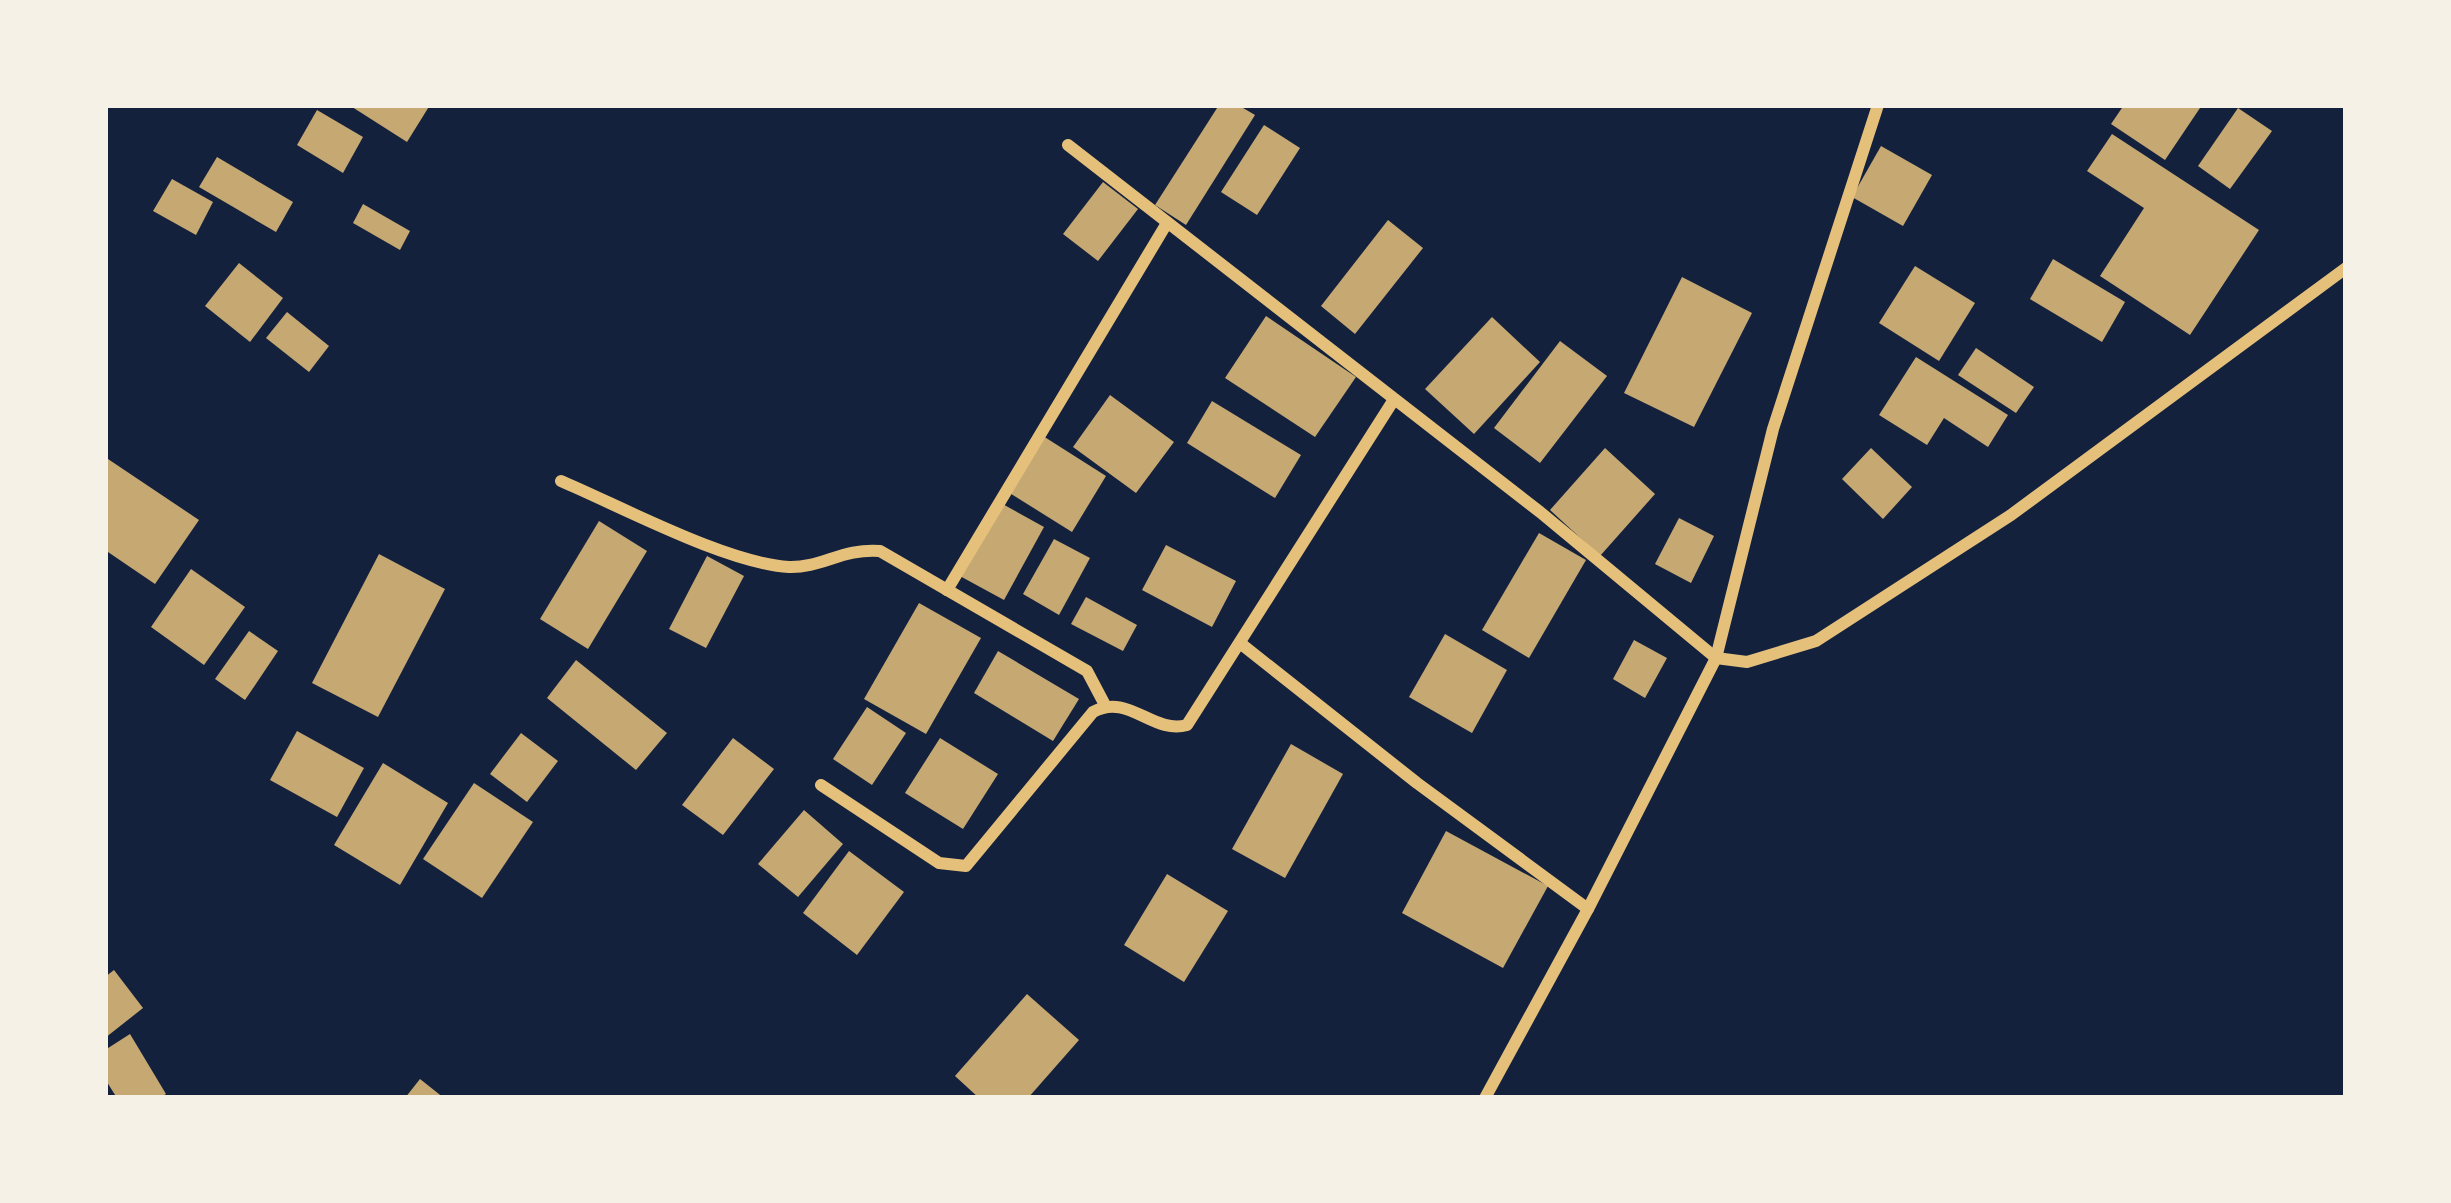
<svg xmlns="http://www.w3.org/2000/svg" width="2451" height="1203" viewBox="0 0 2451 1203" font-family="'DM Sans',sans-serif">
  <rect width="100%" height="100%" fill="#14213d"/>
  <g fill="#c6a872">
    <path d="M349 105H430L407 142Z"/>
    <path d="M1219 105H1238L1255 115 1186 225 1155 205Z"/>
    <path d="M2124 105H2202L2165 160 2111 124Z"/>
    <path d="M2238 108 2272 131 2230 189 2198 166Z"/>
    <path d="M317 110 363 137 343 173 297 145Z"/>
    <path d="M1264 125 1300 148 1257 215 1221 192Z"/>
    <path d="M2112 134 2259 230 2190 335 2100 276 2144 208 2087 171Z"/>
    <path d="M1881 146 1932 175 1903 226 1852 197Z"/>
    <path d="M217 157 293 202 276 232 199 187Z"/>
    <path d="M172 179 213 202 196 235 153 211Z"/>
    <path d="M1103 182 1138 209 1098 261 1063 234Z"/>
    <path d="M363 204 410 231 400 250 353 223Z"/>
    <path d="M1388 220 1423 248 1355 334 1321 306Z"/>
    <path d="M2053 259 2125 302 2102 342 2030 299Z"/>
    <path d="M239 263 283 298 250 342 205 306Z"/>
    <path d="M1915 266 1975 303 1939 361 1879 323Z"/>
    <path d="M1682 277 1752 313 1694 427 1624 393Z"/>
    <path d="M287 312 329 346 309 372 266 338Z"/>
    <path d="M1266 316 1356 377 1315 437 1225 378Z"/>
    <path d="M1492 317 1540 362 1474 434 1425 389Z"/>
    <path d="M1560 341 1607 376 1540 463 1494 428Z"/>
    <path d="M1976 348 2034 387 2016 413 1958 375Z"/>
    <path d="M1916 357 2008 415 1988 447 1944 418 1927 445 1879 415Z"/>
    <path d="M1110 395 1174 442 1136 493 1073 447Z"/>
    <path d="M1212 401 1301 455 1275 498 1187 443Z"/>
    <path d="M1043 436 1106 476 1072 532 1008 492Z"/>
    <path d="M1605 448 1655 494 1600 556 1550 510Z"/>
    <path d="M1871 448 1912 487 1883 519 1842 479Z"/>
    <path d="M105 457 199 520 155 584 105 550Z"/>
    <path d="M999 502 1044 527 1004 600 958 575Z"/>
    <path d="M1679 518 1714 536 1691 583 1655 564Z"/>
    <path d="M599 521 647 551 588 649 540 619Z"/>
    <path d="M1539 533 1586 560 1529 658 1482 630Z"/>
    <path d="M1054 539 1090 558 1059 615 1023 594Z"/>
    <path d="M1166 545 1236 581 1212 627 1142 590Z"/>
    <path d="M379 554 445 589 378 717 312 683Z"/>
    <path d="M707 556 744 576 706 648 669 629Z"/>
    <path d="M191 569 245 607 204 665 151 627Z"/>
    <path d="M1086 597 1137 625 1123 651 1071 624Z"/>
    <path d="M919 603 981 638 926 734 864 699Z"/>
    <path d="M249 631 278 651 245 700 215 679Z"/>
    <path d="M1445 634 1507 670 1472 733 1409 697Z"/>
    <path d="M1634 640 1667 658 1645 698 1613 679Z"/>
    <path d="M998 651 1079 699 1053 741 974 693Z"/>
    <path d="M576 660 667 733 636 770 547 698Z"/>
    <path d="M867 707 906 733 872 785 833 759Z"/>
    <path d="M297 731 364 768 337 817 270 780Z"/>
    <path d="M521 733 558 761 527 802 490 774Z"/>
    <path d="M733 738 774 769 723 835 682 805Z"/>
    <path d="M940 738 998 774 963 829 905 793Z"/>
    <path d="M1291 744 1343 774 1285 878 1232 849Z"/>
    <path d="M383 763 448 803 400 885 334 845Z"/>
    <path d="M474 783 533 822 482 898 423 859Z"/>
    <path d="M804 810 843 844 798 897 758 864Z"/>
    <path d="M1446 831 1548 886 1503 968 1402 913Z"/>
    <path d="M849 851 904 892 857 955 803 913Z"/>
    <path d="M1167 874 1228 911 1184 982 1124 945Z"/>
    <path d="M114 970 143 1008 105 1038V977Z"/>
    <path d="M1027 994 1079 1040 1028 1098H979L955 1076Z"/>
    <path d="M130 1034 166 1094 159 1098H117L105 1079V1050Z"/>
    <path d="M420 1079 444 1098H405Z"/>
  </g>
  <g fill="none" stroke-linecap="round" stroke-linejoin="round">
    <g stroke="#e5c07b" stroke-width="12">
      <path d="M1068 145 1540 512 1716 658 1747 662 1816 641 2011 515 2346 268"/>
      <path d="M561 481C622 507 726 563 789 567 821 568 843 548 880 551L1087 671 1105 705"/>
      <path d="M947 590 1167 223"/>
      <path d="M1240 643 1417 783 1588 909"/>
      <path d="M821 785 939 863 966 866 1093 712C1128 692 1153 735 1187 725L1393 401"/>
      <path d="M1485 1098 1588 909 1716 658 1773 429 1878 105"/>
    </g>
  </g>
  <rect width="2451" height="1203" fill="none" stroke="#f6f1e7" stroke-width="216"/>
</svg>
